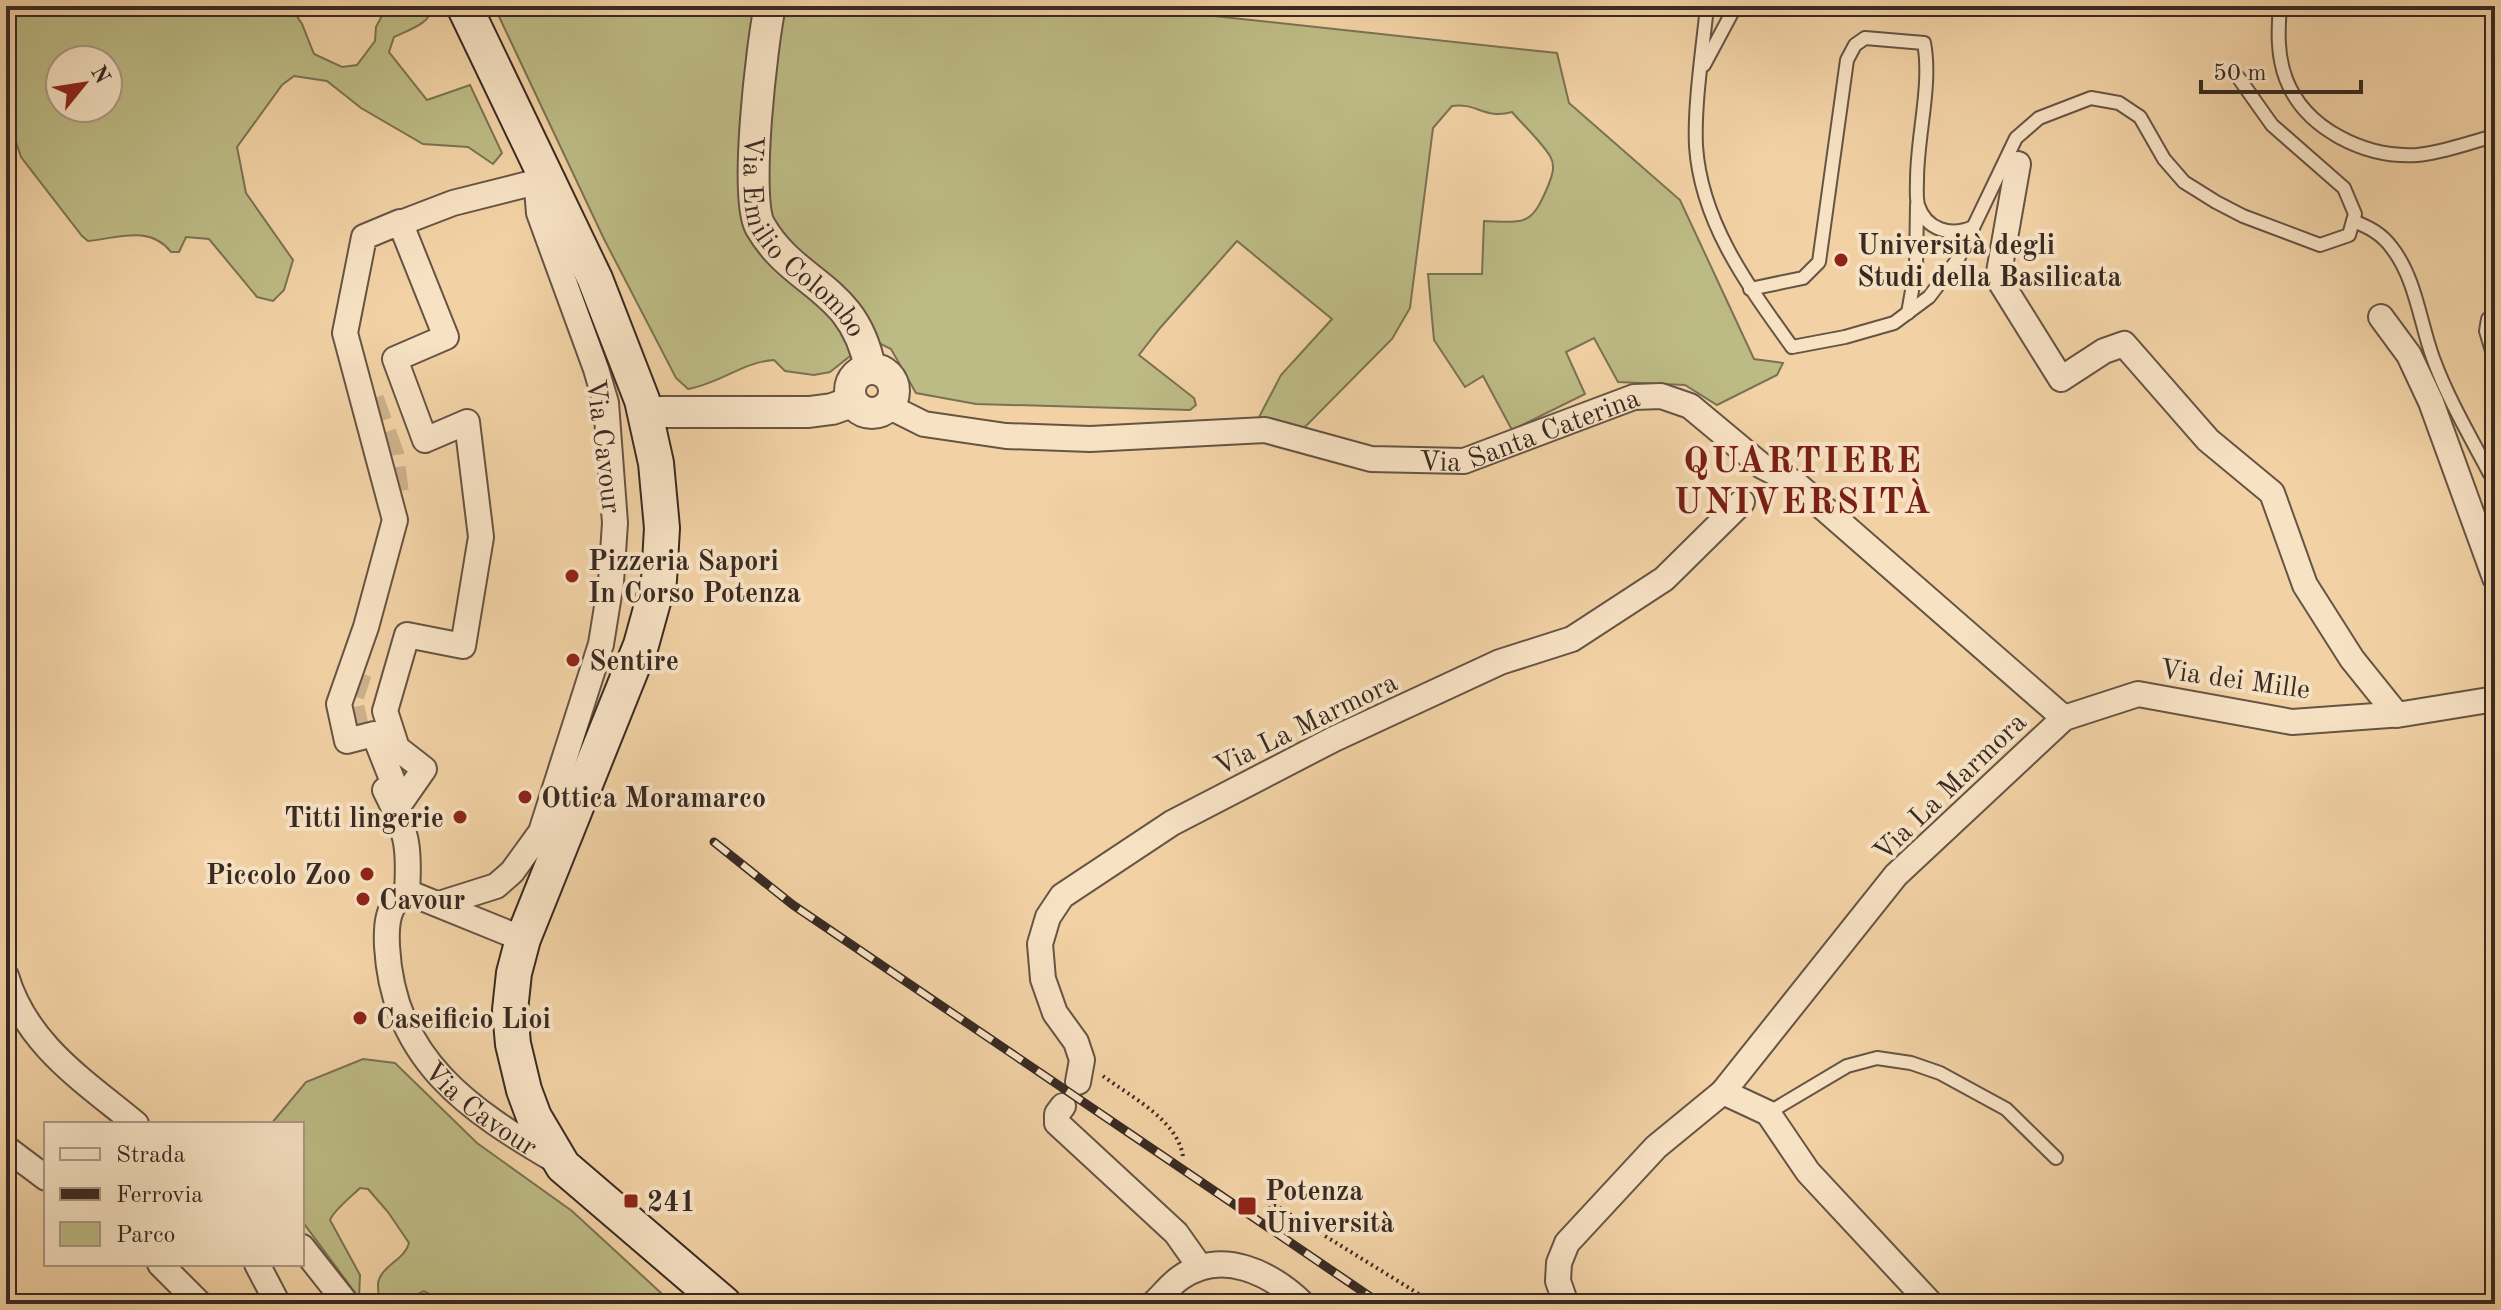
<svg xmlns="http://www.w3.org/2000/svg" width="2501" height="1310" viewBox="0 0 2501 1310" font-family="'Old Standard TT',serif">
  <rect width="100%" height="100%" fill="#f2d2a5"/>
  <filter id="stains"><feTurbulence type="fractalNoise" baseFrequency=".0025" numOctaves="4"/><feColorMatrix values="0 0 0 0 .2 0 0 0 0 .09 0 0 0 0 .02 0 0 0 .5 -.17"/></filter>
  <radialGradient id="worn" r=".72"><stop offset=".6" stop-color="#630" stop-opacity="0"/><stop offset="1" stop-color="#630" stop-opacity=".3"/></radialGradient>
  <g fill="#bdbb85" stroke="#7a7254" stroke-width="2" fill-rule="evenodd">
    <path d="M6 6H290L302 24 314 54 342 67 357 65 375 41 376 27 387 6H433C431 24 408 30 394 37L389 52 427 100 470 85 502 153 493 164 468 147 423 144 361 108 327 81 294 76 282 85 237 147 246 193 293 260 284 290 273 301 257 297 209 239 186 237 179 252H171C150 225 118 238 88 241L82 236 21 157 11 127 6 121ZM60 60H108V108H60Z"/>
    <path d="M494 6H1176L1186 13 1557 53 1569 103 1680 200 1754 359 1783 363 1777 375 1717 405 1685 385 1618 382 1594 338 1566 352 1585 394 1512 430 1483 376 1465 387 1434 340 1428 274H1482L1484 221C1525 222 1531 227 1548 186 1552 176 1556 166 1550 156 1540 140 1524 126 1512 112 1485 120 1476 102 1452 106L1433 128 1410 308 1392 339 1302 430 1258 419 1281 375 1332 319 1237 241 1160 328 1139 355 1194 398 1196 405 1190 410 976 404 916 393 891 349 879 343 864 345 830 372 814 375 785 371 774 360C743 362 719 384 688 389L676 378 604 239Z"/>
    <path d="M363 1059 395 1063 477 1143 572 1211 673 1304H440L437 1298 424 1291 396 1304H379C379 1298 378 1290 378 1284 380 1266 405 1260 409 1243L388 1212 368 1189 360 1188C352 1196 333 1211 330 1220L360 1275 359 1298 302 1221V1124H271L306 1082Z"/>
  </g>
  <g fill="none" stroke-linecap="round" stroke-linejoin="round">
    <g stroke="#cdb08b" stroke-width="24" stroke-dasharray="24 12" stroke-linecap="butt">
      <path d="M372 399 392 454 398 502"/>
      <path d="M360 673 351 700 360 742"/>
    </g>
    <g stroke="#665444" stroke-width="16">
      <g id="service">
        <path d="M1707 6C1703 48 1694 104 1696 146 1701 223 1749 287 1792 347L1845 337 1894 323 1929 297 1958 259 2016 138 2039 118 2091 98 2119 103 2140 117 2164 159 2184 182 2216 202 2243 216 2320 245 2349 235 2355 214 2344 188 2272 125 2238 77"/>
        <path d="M2280 6C2278 31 2277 55 2286 79 2305 129 2365 158 2417 155 2442 153 2470 142 2495 136"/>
        <path d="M1704 65 1735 7"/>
        <path d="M2353 221C2369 227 2382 234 2392 248 2416 279 2420 323 2433 358 2448 399 2470 436 2490 474L2495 477"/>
        <path d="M1750 289 1803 278 1819 262 1847 60 1855 45 1865 38 1924 43C1932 84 1917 136 1917 180 1917 187 1916 197 1918 205 1926 230 1951 237 1973 227"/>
        <path d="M1908 313 1916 268 1917 205"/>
        <path d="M2495 313 2488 319 2486 331 2495 361"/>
        <path d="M1768 1113 1847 1066 1877 1058 1911 1063 1940 1073 2006 1109 2056 1158"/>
      </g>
    </g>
    <g stroke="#665444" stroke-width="28">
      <g id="minor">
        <path d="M2018 164 1998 278 2061 379 2104 351 2124 344 2208 440 2272 493 2305 585 2352 659 2397 715"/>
        <path d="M406 221 453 203 540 181"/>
        <path d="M400 222 446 337 395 359 425 440 467 422 481 537 463 646 407 635 385 711 397 748 424 769 401 802 374 734 347 741 339 704 366 627 395 520 345 333 364 237Z"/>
        <path d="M2381 317 2409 355 2431 402 2495 578"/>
        <path id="s1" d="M888 406 924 424 1006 436 1090 439 1265 430 1371 459 1464 461 1634 397 1661 396 1690 406 1762 466 1795 483 2064 718"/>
        <path d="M385 790C407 833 410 844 407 892"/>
        <path d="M439 904 496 886 512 872 541 832 601 644 611 582 615 523 606 403 596 369 539 213 537 189 544 169"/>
        <path id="s2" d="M523 939 407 892C387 904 386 925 387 946 393 1060 469 1110 558 1162"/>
        <path d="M6 976C26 1044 84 1081 136 1124"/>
        <path d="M1078 1082 1082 1060 1076 1042 1055 1013 1043 979 1040 944 1048 917 1062 896 1172 823 1334 739 1500 662 1572 639 1664 579 1742 502"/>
        <path d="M1723 1092 1768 1113 1808 1172 1931 1304"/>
        <path d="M1063 1106 1057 1114V1123L1176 1233 1200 1267"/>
        <path d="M6 1148 46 1178"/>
        <path d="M302 1247 347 1304"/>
        <path d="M160 1264 200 1304"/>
        <path d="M257 1264 278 1304"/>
        <path d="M1153 1304C1162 1296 1170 1285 1180 1278 1222 1248 1271 1273 1303 1304"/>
        <path d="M1566 1304 1558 1281 1559 1263 1567 1243 1656 1147 1723 1092 1896 875 2064 718 2138 694 2292 722 2403 714 2495 699"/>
      </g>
    </g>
    <g stroke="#665444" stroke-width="34">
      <g id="tertiary">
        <path id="s3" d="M770 6C762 43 744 198 760 226 794 286 854 285 870 368"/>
        <circle cx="872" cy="391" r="22"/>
        <path d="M645 412H809L832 409 852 402"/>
      </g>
    </g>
    <g stroke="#382a23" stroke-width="38">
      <path id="secondary" d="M464 6 595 279 642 400 656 463 662 528 659 580 641 645 523 939 514 973 510 1010 513 1044 524 1090 534 1117 563 1166 724 1304"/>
    </g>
    <g stroke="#382a23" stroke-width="4" stroke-dasharray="2 4" stroke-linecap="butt">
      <path d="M1103 1076C1131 1097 1178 1120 1183 1157"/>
      <path d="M1264 1212 1275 1205 1435 1304"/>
    </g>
    <use href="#service" stroke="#f7e2c4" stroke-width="12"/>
    <use href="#minor" stroke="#f7e2c4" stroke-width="24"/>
    <use href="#tertiary" stroke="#f7e2c4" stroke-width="30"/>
    <use href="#secondary" stroke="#f7e2c4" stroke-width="34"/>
    <g stroke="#382a23" stroke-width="9">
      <path id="rail" d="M714 842 793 905 1381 1304"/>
    </g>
    <use href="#rail" stroke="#f7e2c4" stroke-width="6" stroke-dasharray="18" stroke-linecap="butt"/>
  </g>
  <g fill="#8f2418" stroke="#f7e2c4" stroke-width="3">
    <circle cx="1841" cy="260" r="8"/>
    <circle cx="572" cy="576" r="8"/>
    <circle cx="573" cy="660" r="8"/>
    <circle cx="525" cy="797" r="8"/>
    <circle cx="460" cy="817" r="8"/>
    <circle cx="367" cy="874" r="8"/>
    <circle cx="363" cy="899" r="8"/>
    <circle cx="360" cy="1018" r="8"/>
    <rect x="623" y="1193" width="16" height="16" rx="4"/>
    <rect x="1237" y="1196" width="20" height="20" rx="4"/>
  </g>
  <g text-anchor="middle" stroke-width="8" stroke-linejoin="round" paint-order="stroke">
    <g font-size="28" fill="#382a23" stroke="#f7e2c4">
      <text dy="10" stroke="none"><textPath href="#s3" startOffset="250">Via Emilio Colombo</textPath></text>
      <text dy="10" stroke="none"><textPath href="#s1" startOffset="656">Via Santa Caterina</textPath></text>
      <text transform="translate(605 446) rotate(83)" y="10">Via Cavour</text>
      <text transform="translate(2235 678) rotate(8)" y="10">Via dei Mille</text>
      <text transform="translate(1305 723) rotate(-26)" y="10">Via La Marmora</text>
      <text transform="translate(1949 786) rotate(-44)" y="10">Via La Marmora</text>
      <text dy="10" stroke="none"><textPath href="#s2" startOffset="382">Via Cavour</textPath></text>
    </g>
    <g font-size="28" font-weight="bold" fill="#382a23" stroke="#f7e2c4" text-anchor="start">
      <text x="1857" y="254">Università degli<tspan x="1857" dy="32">Studi della Basilicata</tspan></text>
      <text x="588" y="570">Pizzeria Sapori<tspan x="588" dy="32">In Corso Potenza</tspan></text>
      <text x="589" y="670">Sentire</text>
      <text x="541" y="807">Ottica Moramarco</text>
      <text x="444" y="827" text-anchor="end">Titti lingerie</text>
      <text x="351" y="884" text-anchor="end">Piccolo Zoo</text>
      <text x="379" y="909">Cavour</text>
      <text x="376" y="1028">Caseificio Lioi</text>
      <text x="1265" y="1200">Potenza<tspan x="1265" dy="32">Università</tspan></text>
      <text x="647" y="1211">241</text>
    </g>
    <g font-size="36" font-weight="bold" letter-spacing="2" fill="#7a1f14" stroke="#f7e2c4">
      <text x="1803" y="472">QUARTIERE<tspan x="1803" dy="41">UNIVERSITÀ</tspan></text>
    </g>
  </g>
  <rect width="2501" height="1310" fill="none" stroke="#f2d2a5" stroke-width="32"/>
  <rect x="8" y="8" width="2485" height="1294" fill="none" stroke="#382a23" stroke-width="4"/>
  <rect x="16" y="16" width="2469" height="1278" fill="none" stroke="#382a23" stroke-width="2"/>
  <rect x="44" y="1122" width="260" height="144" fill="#f7e2c4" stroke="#ab9884" stroke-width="2"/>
  <rect x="60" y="1148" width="40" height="12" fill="#f7e2c4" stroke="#ab9884" stroke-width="2"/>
  <text x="116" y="1162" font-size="24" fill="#382a23">Strada</text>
  <rect x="60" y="1188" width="40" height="12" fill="#382a23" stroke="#ab9884" stroke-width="2"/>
  <text x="116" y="1202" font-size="24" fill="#382a23">Ferrovia</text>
  <rect x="60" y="1222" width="40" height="24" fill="#bdbb85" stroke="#ab9884" stroke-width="2"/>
  <text x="116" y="1242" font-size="24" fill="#382a23">Parco</text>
  <g transform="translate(84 84) rotate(60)"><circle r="38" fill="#f7e2c4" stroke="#ab9884" stroke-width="2"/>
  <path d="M0-6L14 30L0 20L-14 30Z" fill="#8f2418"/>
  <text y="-12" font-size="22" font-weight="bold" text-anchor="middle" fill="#382a23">N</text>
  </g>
  <path d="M2201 80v12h160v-12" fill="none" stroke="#382a23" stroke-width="4"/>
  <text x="2213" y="80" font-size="24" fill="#382a23" stroke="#f7e2c4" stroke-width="6" paint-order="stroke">50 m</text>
  <rect width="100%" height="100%" filter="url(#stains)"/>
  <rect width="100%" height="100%" fill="url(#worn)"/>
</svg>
